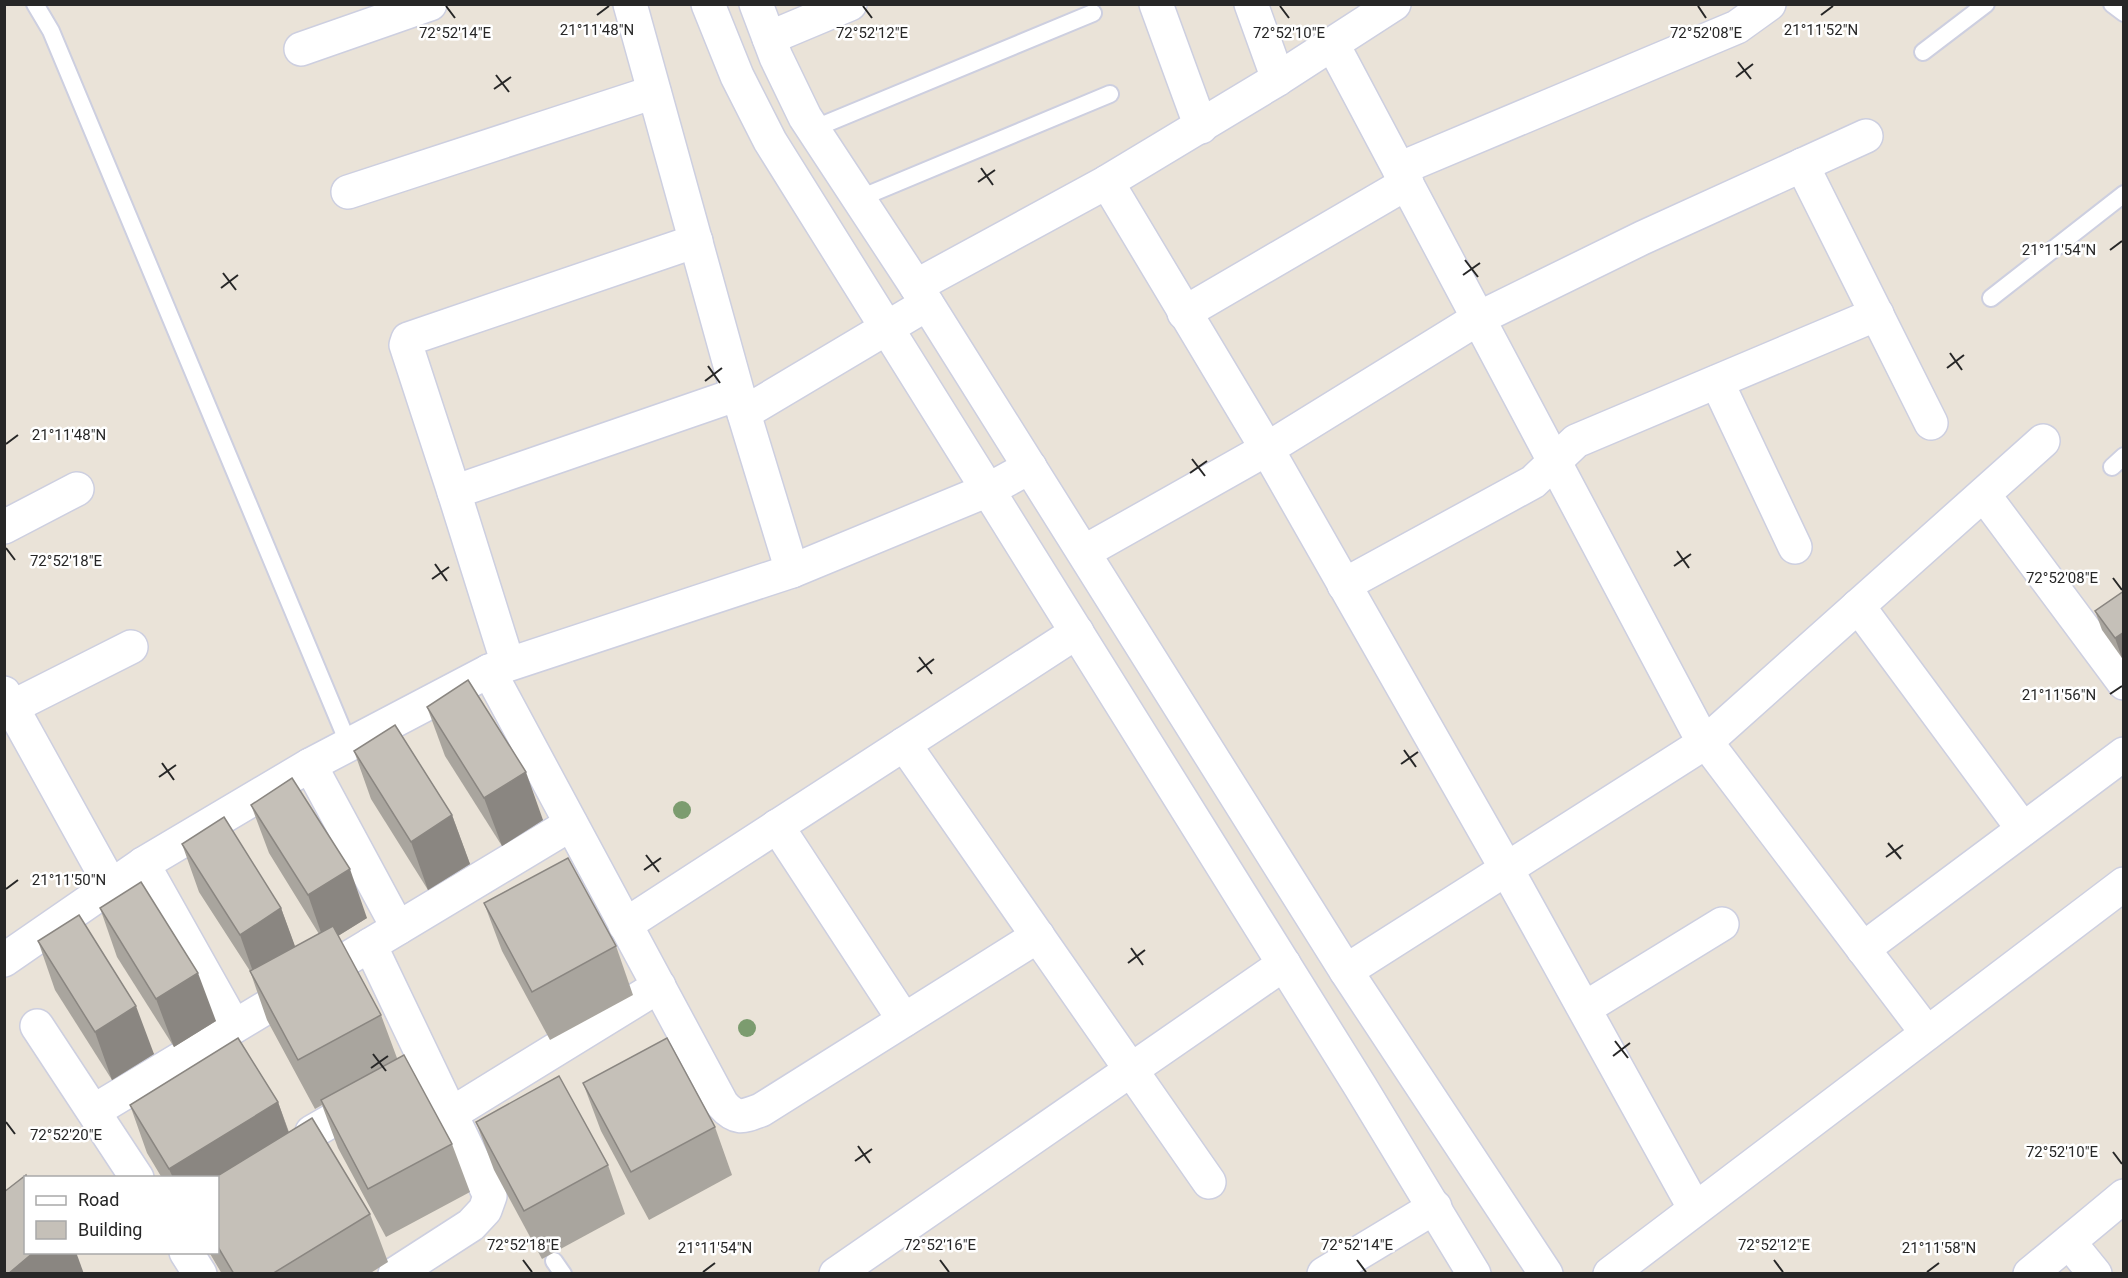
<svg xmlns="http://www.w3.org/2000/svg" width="2128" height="1278" viewBox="0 0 2128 1278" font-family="Roboto,sans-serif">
  <rect width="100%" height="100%" fill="#eae3d8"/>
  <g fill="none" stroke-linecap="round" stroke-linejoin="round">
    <g stroke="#cdcfe0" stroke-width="20">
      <g id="lane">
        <path d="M35 4 51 31 349 745"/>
        <path d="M2112 4 2124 13"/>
        <path d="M1923 52 1986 4"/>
        <path d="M813 129 1093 13"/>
        <path d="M858 199 1110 94"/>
        <path d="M1991 298 2124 194"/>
        <path d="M2112 467 2124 456"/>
        <path d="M554 1261 563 1274"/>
      </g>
    </g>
    <g stroke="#cdcfe0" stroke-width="36">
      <g id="street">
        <path d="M630 4 738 394 792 571"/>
        <path d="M1156 4 1201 127"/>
        <path d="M1251 4 1278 79"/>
        <path d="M769 38 850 4"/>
        <path d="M1333 45 1697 730 1927 1033"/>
        <path d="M301 49 430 4"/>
        <path d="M1802 165 1931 423"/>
        <path d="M1399 169 1737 27 1769 4"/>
        <path d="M1107 182 1267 449 1506 868 1695 1209"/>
        <path d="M348 192 654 92"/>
        <path d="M916 286 1107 182 1278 79 1394 4"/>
        <path d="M1184 313 1407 183"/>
        <path d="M1717 382 1795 547"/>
        <path d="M744 413 927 304"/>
        <path d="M454 492 738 394"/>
        <path d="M1984 495 2124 683"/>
        <path d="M4 527 77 489"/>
        <path d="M1084 552 1267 449 1479 318 1642 238 1866 136"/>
        <path d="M1344 585 1533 482 1576 441 1877 314"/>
        <path d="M1858 606 2023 829"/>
        <path d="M508 664 454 492 406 345 408 339 696 241"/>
        <path d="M489 671 722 1104C736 1120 742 1117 761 1110L1038 936"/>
        <path d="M4 693 111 886"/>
        <path d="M12 707 131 647"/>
        <path d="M904 744 1209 1182"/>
        <path d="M310 765 398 928"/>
        <path d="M777 826 904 1020"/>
        <path d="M143 864 234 1026"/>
        <path d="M625 925 1077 632"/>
        <path d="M370 945 490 1196 485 1210 471 1225 395 1274"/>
        <path d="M1863 949 2124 754"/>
        <path d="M4 960 143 864 310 765 489 671 792 571 988 490 1030 467"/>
        <path d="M1346 971 1706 742 2043 441"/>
        <path d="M1585 1008 1722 924"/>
        <path d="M37 1026 137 1178"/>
        <path d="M94 1111 571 824"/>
        <path d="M451 1114 659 986"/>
        <path d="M312 1132 366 1101"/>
        <path d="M2069 1242 2095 1274"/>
        <path d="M186 1252 200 1274"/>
        <path d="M836 1274 1284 964"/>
        <path d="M1324 1274 1435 1207"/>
        <path d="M2030 1274 2124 1196"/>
      </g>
    </g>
    <g stroke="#cdcfe0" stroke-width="36">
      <g id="secondary">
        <path d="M708 4 737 76 770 141 1360 1086 1474 1274"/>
        <path d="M756 4 776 57 805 117 916 286 1346 971 1546 1274"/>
        <path d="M1610 1274 2124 884"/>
      </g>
    </g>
    <use href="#lane" stroke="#fff" stroke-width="16"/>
    <use href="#street" stroke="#fff" stroke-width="33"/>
    <use href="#secondary" stroke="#fff" stroke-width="33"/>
  </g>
  <g fill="#7c9c6f">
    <circle cx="682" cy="810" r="9"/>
    <circle cx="747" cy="1028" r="9"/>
  </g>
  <g fill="#a9a59e">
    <path d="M2124 591V657L2122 658 2102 630 2095 611Z"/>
    <path d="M427 707 543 820 502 846 445 756Z"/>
    <path d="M354 751 452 815 470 864 428 890 371 799Z"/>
    <path d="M251 805 367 918 338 936 381 1015 397 1058 452 1144 470 1192 386 1237 338 1148 322 1105 315 1109 267 1020 250 971 199 892 182 844 281 908 295 947 319 934 269 853Z"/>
    <path d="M484 903 616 946 633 995 550 1040 502 951Z"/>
    <path d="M100 908 216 1021 174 1047 117 957Z"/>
    <path d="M38 941 154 1054 112 1080 55 990Z"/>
    <path d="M583 1083 715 1127 732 1175 649 1220 601 1131Z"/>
    <path d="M278 1102 289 1132 370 1214 388 1262 369 1274H222L209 1252H218V1178H162L147 1153 130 1105Z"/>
    <path d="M476 1122 608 1165 625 1214 542 1259 494 1170Z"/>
  </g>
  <g fill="#8a8681">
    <path d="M2124 632V657L2122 658 2115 638Z"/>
    <path d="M526 772 543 820 502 846 484 798Z"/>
    <path d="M452 815 470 864 428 890 411 842Z"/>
    <path d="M350 869 367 918 325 944 308 895Z"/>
    <path d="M281 908 299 957 257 983 240 935Z"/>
    <path d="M198 973 216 1021 174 1047 156 999Z"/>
    <path d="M136 1006 154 1054 112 1080 95 1032Z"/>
    <path d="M278 1102 295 1151 218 1178H173L169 1169Z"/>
    <path d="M34 1252H76L84 1274H8Z"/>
  </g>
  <g fill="#c5c0b8" stroke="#8a8681" stroke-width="1.5">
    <path d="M2124 591V632L2115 638 2095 611Z"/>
    <path d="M468 680 526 772 484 798 427 707Z"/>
    <path d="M395 725 452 815 411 842 354 751Z"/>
    <path d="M292 778 350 869 308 895 251 805Z"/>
    <path d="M224 817 281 908 240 935 182 844Z"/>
    <path d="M568 858 616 946 532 992 484 903Z"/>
    <path d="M141 882 198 973 156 999 100 908Z"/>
    <path d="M79 915 136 1006 95 1032 38 941Z"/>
    <path d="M333 926 381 1015 298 1060 250 971Z"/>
    <path d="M238 1038 278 1102 169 1169 130 1105Z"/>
    <path d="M667 1038 715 1127 631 1172 583 1083Z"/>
    <path d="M404 1055 452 1144 368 1189 321 1100Z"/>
    <path d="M559 1076 608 1165 524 1211 476 1122Z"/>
    <path d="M312 1118 370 1214 272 1274H234L218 1247V1178H214Z"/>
    <path d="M26 1175 27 1178H26V1252H34L8 1274H4V1192Z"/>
  </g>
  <path fill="none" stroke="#272727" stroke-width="2" d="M446 6 455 18M863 6 872 18M1280 6 1289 18M1698 6 1706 18M597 15 609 6M1821 15 1833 6M1738 62 1751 79M496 75 509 92M1736 77 1753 64M494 89 511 77M981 168 993 185M978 182 995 170M2110 250 2122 241M1465 260 1478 277M223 273 236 290M1463 275 1480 263M221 288 238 275M1950 353 1962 370M708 366 720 383M1947 368 1964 355M705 381 722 368M6 444 18 435M1192 459 1205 476M1190 473 1207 461M6 548 15 560M1677 551 1689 568M435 564 447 581M1674 566 1691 554M2113 578 2122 590M432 579 449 567M919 657 932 674M917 672 934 659M2110 694 2122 686M1404 750 1416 767M162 763 174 780M1401 764 1418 752M159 777 176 765M1888 843 1901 859M646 855 659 872M1886 857 1903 845M644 870 661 858M6 889 18 880M1131 948 1143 965M1128 963 1145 950M1615 1041 1628 1058M373 1054 386 1071M1613 1056 1630 1043M371 1068 388 1056M6 1122 15 1134M858 1146 870 1163M2113 1152 2122 1164M855 1161 872 1149M523 1260 532 1272M940 1260 949 1272M1357 1260 1366 1272M1774 1260 1783 1272M703 1272 715 1263M1927 1272 1939 1263"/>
  <g font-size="15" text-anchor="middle" fill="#272727" stroke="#fff" stroke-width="5" stroke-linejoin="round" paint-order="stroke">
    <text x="597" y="35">21°11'48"N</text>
    <text x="1821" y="35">21°11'52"N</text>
    <text x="455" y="38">72°52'14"E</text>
    <text x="872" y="38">72°52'12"E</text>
    <text x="1289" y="38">72°52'10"E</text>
    <text x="1706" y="38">72°52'08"E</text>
    <text x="2059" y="255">21°11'54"N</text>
    <text x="69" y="440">21°11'48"N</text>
    <text x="66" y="566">72°52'18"E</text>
    <text x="2062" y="583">72°52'08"E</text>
    <text x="2059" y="700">21°11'56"N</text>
    <text x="69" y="885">21°11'50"N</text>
    <text x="66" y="1140">72°52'20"E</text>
    <text x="2062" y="1157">72°52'10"E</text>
    <text x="523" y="1250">72°52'18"E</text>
    <text x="940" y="1250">72°52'16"E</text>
    <text x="1357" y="1250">72°52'14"E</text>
    <text x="1774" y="1250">72°52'12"E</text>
    <text x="715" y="1253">21°11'54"N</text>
    <text x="1939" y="1253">21°11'58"N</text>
  </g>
  <rect width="2128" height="1278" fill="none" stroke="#272727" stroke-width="12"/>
  <rect x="24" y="1176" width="195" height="78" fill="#ffffff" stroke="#a9a9a9" stroke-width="1.5"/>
  <rect x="36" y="1196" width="30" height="9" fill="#ffffff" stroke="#a9a9a9" stroke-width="1.5"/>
  <text x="78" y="1206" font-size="18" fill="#272727">Road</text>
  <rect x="36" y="1221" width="30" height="18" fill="#c5c0b8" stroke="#a9a9a9" stroke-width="1.5"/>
  <text x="78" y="1236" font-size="18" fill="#272727">Building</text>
</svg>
